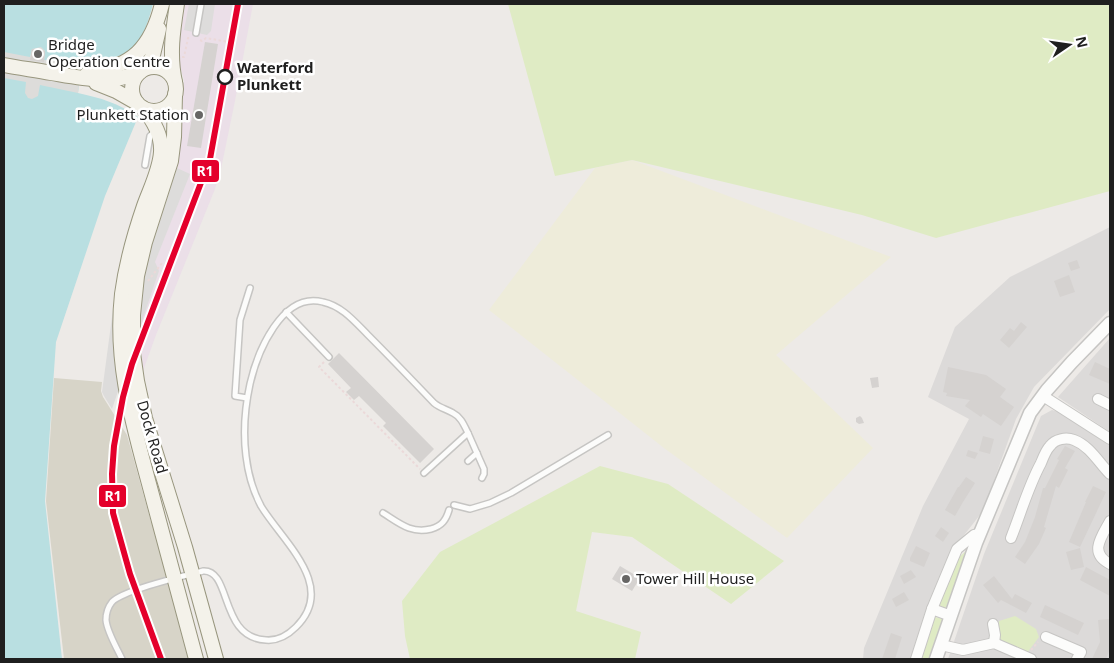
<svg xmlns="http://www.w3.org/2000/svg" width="1114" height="663" viewBox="0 0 1114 663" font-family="'Noto Sans',sans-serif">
  <rect width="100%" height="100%" fill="#edeae7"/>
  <g fill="#dcdad9">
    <path d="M1110 227V309L1034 387 1016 419 983 511 954 548 938 580 913 659H863L864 648 923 506 969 419 928 397 955 327 1010 277Z"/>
    <path d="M1110 338V432L1058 397Z"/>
    <path d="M1052 410 1059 412 1110 446V659H948L984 554 1041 416Z"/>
  </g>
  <path fill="#ebdfe8" d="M185 4H253L235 101 221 169 215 189 156 335 143 371 141 347 140 319 151 248 177 168 180 147 184 80 179 63V42Z"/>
  <path fill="#d7d4c8" d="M54 378 102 382 101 391 103 397 127 435 151 522H155L191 659H64L46 501Z"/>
  <path fill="#eeecda" d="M632 160 891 257 776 355 873 448 787 538 664 448 489 310 595 168Z"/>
  <g fill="#dfebc4">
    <path d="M508 4H1110V191L936 238 862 215 632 160 555 176Z"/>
    <path d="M600 466 668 484 784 561 731 604 632 537 592 532 576 611 641 632 635 659H410L405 636 402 601 440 552Z"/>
    <path d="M967 550 946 608 938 605 955 561Z"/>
    <path d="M1015 616 1036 629 1039 637 1027 653 1000 641 998 628 999 621Z"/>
    <path d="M935 617 943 619 930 659H921Z"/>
  </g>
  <g fill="#dddcdb">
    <path d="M189 4H215L211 31 207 35 184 30Z"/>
    <path d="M177 168 190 174 155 262 159 271 112 409 104 396 102 392 118 272 144 277 151 248Z"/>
  </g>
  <path fill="#b9dfe1" d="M4 4H153C146 29 141 50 113 58 103 60 92 61 82 63L78 93C101 98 118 103 138 117L105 196 56 342 45 501 62 659H4Z"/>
  <path fill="#dddcda" d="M41 47 45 51 44 60 82 62 78 93 40 85 38 96 32 99 28 98 25 93 26 82 4 78V52L30 57 32 49Z"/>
  <g fill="#d5d2d0">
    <path d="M205 42 218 44 201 148 187 146Z"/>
    <path d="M32 49 45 51 44 62 30 60Z"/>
    <path d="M1077 260 1080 268 1071 271 1068 263Z"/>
    <path d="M1069 275 1075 292 1060 297 1054 281Z"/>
    <path d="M1021 322 1027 327 1009 348 1000 340 1010 328 1014 331Z"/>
    <path d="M339 353 434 449 420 463 383 426 386 423 359 396 354 400 346 392 351 388 328 364Z"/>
    <path d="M1095 362 1110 369V384L1089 375Z"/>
    <path d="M948 367 986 375 1006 389 1000 397 1014 407 1001 426 983 414 981 417 965 406 970 400 946 396 947 393 943 392Z"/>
    <path d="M878 377 879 387 872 388 870 378Z"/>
    <path d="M860 416 862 418 864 423 859 424 856 422V418Z"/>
    <path d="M983 436 994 439 990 454 979 451Z"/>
    <path d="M1065 446 1075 451 1065 468 1068 470 1059 488 1056 486 1044 527 1046 528 1039 544 1025 564 1015 557 1025 542 1035 517 1043 488H1045L1059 460 1057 459Z"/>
    <path d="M968 450 978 453 975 459 966 456Z"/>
    <path d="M966 477 975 483 963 502 955 516 945 510 958 487H959Z"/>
    <path d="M1093 486 1106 492 1080 547 1069 542 1086 502H1085Z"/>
    <path d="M941 527 949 533 943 542 935 536Z"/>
    <path d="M916 546 930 553 924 567 910 561V558Z"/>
    <path d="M1080 548 1084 567 1071 570 1066 552Z"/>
    <path d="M620 566 640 578 632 591 612 579Z"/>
    <path d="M1086 567 1110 580V596L1080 580Z"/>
    <path d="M911 570 916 577 904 584 900 576Z"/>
    <path d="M994 576 1012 599 1015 594 1032 603 1026 613 1001 600 998 603 983 585Z"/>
    <path d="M904 592 909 600 896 607 892 599Z"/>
    <path d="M1045 605 1084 623 1078 635 1040 617Z"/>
    <path d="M1110 619V649L1106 659H1092L1100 642 1098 620Z"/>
    <path d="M891 633 902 637 895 659H882Z"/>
  </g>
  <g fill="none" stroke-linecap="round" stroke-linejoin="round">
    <g stroke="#c6c5c3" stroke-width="8">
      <g id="service">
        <path d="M196 33 201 4"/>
        <path d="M145 165 150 136 155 131"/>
        <path d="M286 312 329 357"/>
        <path d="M247 398 235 396 240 320 250 288"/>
        <path d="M468 433 484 469V474L482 478"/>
        <path d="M468 461 477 453"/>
        <path d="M454 505 470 509 490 503 511 493 608 435"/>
        <path d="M383 513C399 523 411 534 431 529 442 526 446 520 449 510"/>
        <path d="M122 659C117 648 107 632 106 620 106 614 108 607 112 602 123 590 184 576 203 571 232 569 219 638 266 640 277 641 288 635 296 627 338 586 282 541 261 506 253 491 248 473 246 456 243 432 245 407 250 384 257 353 282 291 323 302 342 306 355 322 368 335 390 357 412 380 434 403 440 408 446 409 453 413 461 417 464 425 468 433L424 473"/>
      </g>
    </g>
    <g stroke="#c6c5c3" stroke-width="12">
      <g id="minor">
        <path d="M1043 396 1110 439"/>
        <path d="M1098 399 1110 405"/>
        <path d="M1110 521C1102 536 1088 553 1110 564"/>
        <path d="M1011 538C1021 513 1028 487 1041 463 1043 458 1046 450 1050 446 1055 439 1066 437 1074 440 1090 446 1099 463 1110 474"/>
        <path d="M932 609 951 616"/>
        <path d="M993 624 995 635 994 643"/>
        <path d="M1046 637 1081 652 1077 659"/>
        <path d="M941 645 963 650 994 643 1031 659"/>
        <path d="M916 659 932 609 957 549 974 535 980 534"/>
      </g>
    </g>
    <g stroke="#c6c5c3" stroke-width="15">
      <path id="tertiary" d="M936 659 976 543 1030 413 1047 390 1072 362 1110 323"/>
    </g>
    <g stroke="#98967e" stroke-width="16">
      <g id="secondary">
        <path d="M4 65C19 68 35 70 51 73 81 78 111 85 140 72"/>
        <circle cx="154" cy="89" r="22"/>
        <path d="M146 68 153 55 159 29"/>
        <path d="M87 74C133 66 151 48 162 4"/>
        <path d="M175 82C169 55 173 30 177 4"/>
        <path d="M96 83 116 91 137 103"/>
        <path d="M175 94 174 137 171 161 145 242 137 276 133 315V353L137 381 145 418 185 547 216 659"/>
        <path d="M143 108C153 120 162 135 161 152 160 170 150 189 144 206 134 235 126 264 122 294 114 365 134 427 152 495 167 549 181 604 196 659"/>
      </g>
    </g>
    <g stroke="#ebd9d9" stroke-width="2" stroke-dasharray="2.5 2.5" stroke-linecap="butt">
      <path d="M200 40 202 41 206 38 229 42"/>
      <path d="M182 57H184L188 38H191"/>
      <path d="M148 281 162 263"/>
      <path d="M324 362 319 367 420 469"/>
      <path d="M1031 650 1038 642"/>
    </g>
    <use href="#service" stroke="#fcfcfb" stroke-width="5"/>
    <use href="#minor" stroke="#fcfcfb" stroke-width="10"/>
    <use href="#tertiary" stroke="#fcfcfb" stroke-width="12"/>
    <use href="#secondary" stroke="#f4f2ea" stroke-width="14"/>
    <g stroke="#fff" stroke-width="10">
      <path id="rail-1" d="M161 659 130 574 113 513 112 474 114 446 123 397 132 364 210 159 238 4"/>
    </g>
    <use href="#rail-1" stroke="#e4002b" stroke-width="6"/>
  </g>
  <g fill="#676665" stroke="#fff" stroke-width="2">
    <circle cx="38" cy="54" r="5"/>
    <circle cx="199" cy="115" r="5"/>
    <circle cx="626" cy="579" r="5"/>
  </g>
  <circle fill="#fff" stroke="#1f1f1f" stroke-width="2.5" cx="225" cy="77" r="7"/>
  <g text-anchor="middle" stroke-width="5" stroke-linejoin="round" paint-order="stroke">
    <g font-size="15" fill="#1f1f1f" stroke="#fff" text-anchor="start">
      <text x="48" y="50">Bridge<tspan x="48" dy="17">Operation Centre</tspan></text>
      <text x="189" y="120" text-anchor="end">Plunkett Station</text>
      <text x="636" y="584">Tower Hill House</text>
    </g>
    <g font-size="15" font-weight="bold" fill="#1f1f1f" stroke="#fff" text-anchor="start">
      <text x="237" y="73">Waterford<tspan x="237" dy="17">Plunkett</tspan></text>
    </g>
    <g font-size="15" fill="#1f1f1f" stroke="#fff">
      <text transform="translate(152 437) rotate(74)" y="5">Dock Road</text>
    </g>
  </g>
  <g stroke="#fff" stroke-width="2">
    <rect x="191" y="159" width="29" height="24" rx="5" fill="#e4002b"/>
    <rect x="98" y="484" width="29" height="24" rx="5" fill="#e4002b"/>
  </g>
  <g font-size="14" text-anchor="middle" font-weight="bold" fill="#fff">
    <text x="205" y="176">R1</text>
    <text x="113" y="501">R1</text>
  </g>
  <rect width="1114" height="663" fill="none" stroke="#1f1f1f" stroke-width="10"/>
  <g transform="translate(1069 45) rotate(77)" stroke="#ffffff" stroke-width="4" paint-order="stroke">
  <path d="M0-4L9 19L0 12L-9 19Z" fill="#1f1f1f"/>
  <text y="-8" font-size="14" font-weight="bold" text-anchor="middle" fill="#1f1f1f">N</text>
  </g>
</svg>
